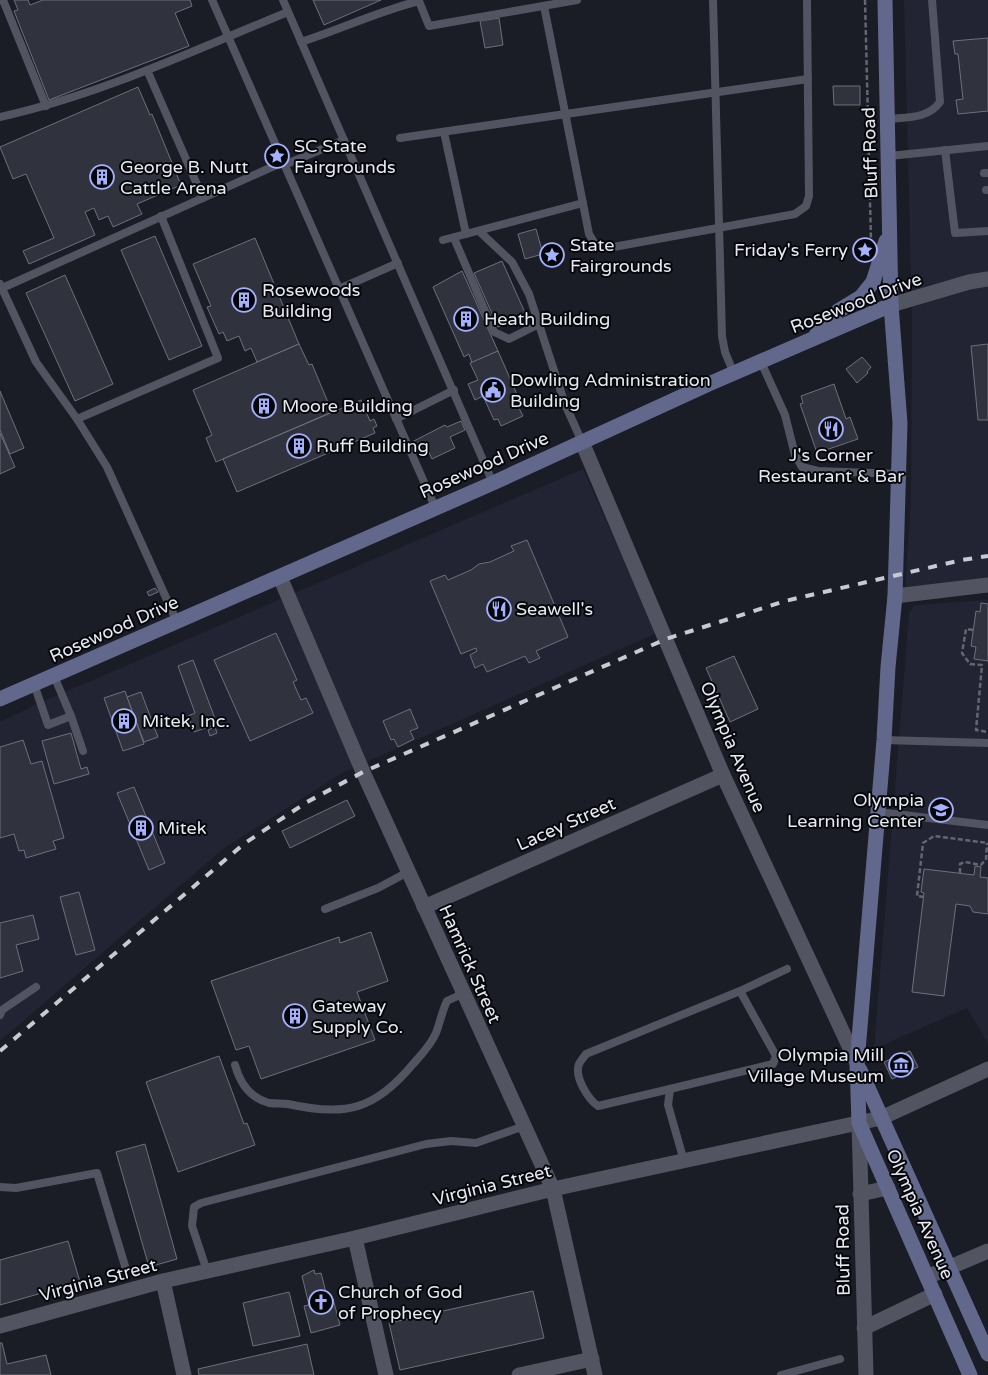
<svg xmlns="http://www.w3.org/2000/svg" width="988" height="1375" viewBox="0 0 988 1375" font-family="'Varela Round',sans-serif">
  <rect width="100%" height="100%" fill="#1a1c26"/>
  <g fill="#222434">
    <path d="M904 0H988V579L905 587 911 502 912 318Z"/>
    <path d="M583 469 657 633 342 773 223 849 0 1041V722L37 704Z"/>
    <path d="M988 600V1044L967 1008 874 1049 909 613 915 605Z"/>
  </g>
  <g fill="#30323d" stroke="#6d707d">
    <path d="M14 0H28L30 5 43 0H190L192 6 175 13 189 46 49 100 14 11 18 10Z"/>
    <path d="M313 0H381L324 25Z"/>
    <path d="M499 18 503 45 485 48 480 21Z"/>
    <path d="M988 38V111L958 114 956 100 963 99 958 54H955L953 41Z"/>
    <path d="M833 86H860V105H834Z"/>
    <path d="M138 87 150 115 152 114 181 185 137 204 142 214 113 227 108 216 99 220 94 208 85 212 95 235 29 264 23 251 54 238 26 174 13 179 0 147Z"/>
    <path d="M536 229 543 254 525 259 518 234Z"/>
    <path d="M155 236 202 346 169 360 121 250Z"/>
    <path d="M255 238 299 344 257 362 251 348 245 351 239 336 227 341 223 332 219 334 207 307 211 306 193 264Z"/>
    <path d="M502 261 526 315 498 327 474 273Z"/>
    <path d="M462 271 498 351 472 363 469 354 464 357 433 287Z"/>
    <path d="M65 275 113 384 75 401 26 293Z"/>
    <path d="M299 344 309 365 312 364 332 412 216 462 206 438 212 435 193 390Z"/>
    <path d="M988 344V420H978L971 346Z"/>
    <path d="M498 351 522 406 519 408 523 416 501 426 498 419 494 420 483 396 475 400 468 384 478 380 470 363Z"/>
    <path d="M862 357 871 367 867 372 868 373 857 383 846 369Z"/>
    <path d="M834 384 846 419 850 417 858 439 817 453 800 404 803 403 801 396Z"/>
    <path d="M0 391 24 448 10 454 0 430Z"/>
    <path d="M361 400 370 421 374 419 377 426 373 428 375 433 237 492 223 459Z"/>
    <path d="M461 421 465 430 450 437 455 448 432 459 427 448 415 453 410 443 445 425 447 427Z"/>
    <path d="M0 433 15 467 0 474Z"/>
    <path d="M527 540 568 637 536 651 540 658 529 663 525 656 487 672 483 664 475 668 470 655 477 651 476 648 461 654 430 581 445 575 448 580 471 570 479 564 490 562 514 551 511 546Z"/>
    <path d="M155 588 158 592 149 596 147 592Z"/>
    <path d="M981 603 988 604V661L974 659 976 647 971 646 976 611 980 612Z"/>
    <path d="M276 633 297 680 293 682 301 700 306 698 313 713 250 741 214 660Z"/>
    <path d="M734 656 758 709 730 722 706 668Z"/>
    <path d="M193 660 217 724 194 732 188 716 195 713 178 666Z"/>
    <path d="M125 691 144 744 123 751 104 698Z"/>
    <path d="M141 692 158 737 144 742 127 697Z"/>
    <path d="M410 709 418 728 410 731 414 739 398 747 394 739 391 740 383 721Z"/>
    <path d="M215 727 217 733 210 736 208 730Z"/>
    <path d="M71 733 81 769 87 767 89 774 54 784 42 741Z"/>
    <path d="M23 740 31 764 42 761 64 838 53 841 56 849 26 858 24 850 19 851 14 834 0 838V747Z"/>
    <path d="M134 787 165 863 149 870 117 793Z"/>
    <path d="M347 800 355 816 290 848 282 831Z"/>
    <path d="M975 866 981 867 980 877 988 878V914L973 912 970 906 956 904 944 996 912 992 924 893 921 892 924 869 974 875Z"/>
    <path d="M79 892 95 950 76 955 60 897Z"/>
    <path d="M33 915 39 939 16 945 23 971 0 978V923Z"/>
    <path d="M371 932 388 981 357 992 375 1040 261 1079 249 1046 236 1050 211 981 339 937 340 943Z"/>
    <path d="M910 1051 918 1067 892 1079 884 1062Z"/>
    <path d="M219 1056 244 1124 247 1123 255 1145 178 1172 146 1082Z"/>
    <path d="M145 1144 177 1259 149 1267 116 1152Z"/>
    <path d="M68 1241 80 1282 0 1305V1260Z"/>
    <path d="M314 1270 315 1274 321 1273 328 1300 333 1299 340 1325 311 1333 304 1306 309 1305 302 1276Z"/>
    <path d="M533 1291 544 1338 400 1370 389 1323Z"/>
    <path d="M289 1292 300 1336 253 1346 243 1303Z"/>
    <path d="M0 1343H2L7 1364 46 1355 51 1375H0Z"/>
    <path d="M307 1344 314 1375H199L198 1369Z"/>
  </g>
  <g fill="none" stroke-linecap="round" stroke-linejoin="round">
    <g stroke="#64666f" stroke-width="2.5" stroke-dasharray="5 2.5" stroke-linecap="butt">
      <path d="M865 0 871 241"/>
      <path d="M973 630 966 629 962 653 970 664 982 665 976 730 988 732"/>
      <path d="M960 873V864L965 862 981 865 986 859 987 843"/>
      <path d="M924 897 917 896 923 843 934 836 988 843"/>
    </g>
    <g stroke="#525561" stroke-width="8">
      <path d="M3 0 46 106"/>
      <path d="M212 0 435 507"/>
      <path d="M283 0 493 483"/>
      <path d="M713 0 722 336 725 352 734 374"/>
      <path d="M544 6 589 234 595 244 608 248 795 214 806 206 809 196 807 0"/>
      <path d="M301 42C341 29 379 11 419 1L429 26 577 0"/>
      <path d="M147 70 203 198"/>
      <path d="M0 117C100 95 194 50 288 12"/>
      <path d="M888 119C907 117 928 119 940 102L932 0"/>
      <path d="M444 132 466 234"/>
      <path d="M400 138 808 79"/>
      <path d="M945 150 955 233 988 231"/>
      <path d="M889 156 988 146"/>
      <path d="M284 165 344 140"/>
      <path d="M984 173H988"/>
      <path d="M986 190H988"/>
      <path d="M479 231 512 262 529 294 565 404 582 442"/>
      <path d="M454 238 494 332 509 339 537 325"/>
      <path d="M443 240 583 203"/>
      <path d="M0 284 36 362 77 419 107 467 177 622"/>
      <path d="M0 289 283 162"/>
      <path d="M339 289 398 263"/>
      <path d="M761 362 785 415 795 455 802 467 818 471 899 474"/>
      <path d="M77 419 218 358 161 216"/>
      <path d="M396 419 454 390"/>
      <path d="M54 676 71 716"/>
      <path d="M34 684 48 725 71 716 83 751"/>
      <path d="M884 740 988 743"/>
      <path d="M878 812 988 825"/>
      <path d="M325 909 378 888 408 872"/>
      <path d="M0 1015 2 1010 36 987"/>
      <path d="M235 1065C240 1083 250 1098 269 1103 275 1104 282 1103 288 1104 345 1117 375 1110 413 1064 421 1055 431 1045 436 1033 440 1023 442 1011 447 1001L462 994"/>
      <path d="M670 1089 598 1106C588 1099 574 1077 579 1064 581 1060 584 1057 586 1054L740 991"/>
      <path d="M684 1161 668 1105 670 1089 773 1064 776 1056 740 991 787 969"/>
      <path d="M0 1187 16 1188 97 1173 125 1266"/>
      <path d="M207 1271 192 1226 194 1207 201 1203 426 1144 451 1141 476 1143 524 1126"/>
      <path d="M781 1375 840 1359"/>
    </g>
    <g stroke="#525561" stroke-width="15">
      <path d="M891 305 969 282 988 279"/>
      <path d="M582 442 723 775 857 1063"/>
      <path d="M280 577 363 772 553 1189 595 1375"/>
      <path d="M895 596 988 585"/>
      <path d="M424 907 723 775"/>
      <path d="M859 1123 866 1375"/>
      <path d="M860 1194 888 1188"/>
      <path d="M355 1238 386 1375"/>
      <path d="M927 1277 988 1251"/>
      <path d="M163 1281 184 1375"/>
      <path d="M0 1326 163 1281 355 1238 553 1189 881 1118 988 1069"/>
      <path d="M864 1328 935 1294"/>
      <path d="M519 1375 592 1359"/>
    </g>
    <g stroke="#62688c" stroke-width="15">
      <path d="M885 0 891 305 900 423 895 596 888 667 884 740 857 1063 859 1123 970 1375"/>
      <path d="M816 335 838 311 861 297 873 282 886 241"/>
      <path d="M0 699 493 483 711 383 891 305"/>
      <path d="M860 1070 988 1354"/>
    </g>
    <path stroke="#c8c9d1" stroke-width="4" stroke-dasharray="9 9" stroke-linecap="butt" d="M0 1051 245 843 307 802 363 772 666 639 785 601 962 560 988 556"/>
  </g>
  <defs>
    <g id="sight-ring" transform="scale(1.25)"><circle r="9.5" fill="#06070b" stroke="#a5b1fc" stroke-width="1.5"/><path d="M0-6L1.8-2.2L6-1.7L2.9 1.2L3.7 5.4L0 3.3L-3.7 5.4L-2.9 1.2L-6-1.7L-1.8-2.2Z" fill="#a5b1fc"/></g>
    <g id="building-ring" transform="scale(1.25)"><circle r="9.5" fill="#06070b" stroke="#a5b1fc" stroke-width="1.5"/><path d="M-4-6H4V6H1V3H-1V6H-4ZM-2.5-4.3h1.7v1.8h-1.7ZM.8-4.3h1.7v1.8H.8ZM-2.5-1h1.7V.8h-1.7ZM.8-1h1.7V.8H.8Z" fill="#a5b1fc"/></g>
    <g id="civic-ring" transform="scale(1.25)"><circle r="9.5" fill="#06070b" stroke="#a5b1fc" stroke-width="1.5"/><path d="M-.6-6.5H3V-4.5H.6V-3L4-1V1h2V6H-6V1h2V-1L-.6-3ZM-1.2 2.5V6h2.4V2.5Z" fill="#a5b1fc"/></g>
    <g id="restaurant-ring" transform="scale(1.25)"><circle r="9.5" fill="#06070b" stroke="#a5b1fc" stroke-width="1.5"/><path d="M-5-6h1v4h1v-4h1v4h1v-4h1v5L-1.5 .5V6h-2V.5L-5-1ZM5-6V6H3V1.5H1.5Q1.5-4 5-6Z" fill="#a5b1fc"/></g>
    <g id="school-ring" transform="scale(1.25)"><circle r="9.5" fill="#06070b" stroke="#a5b1fc" stroke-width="1.5"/><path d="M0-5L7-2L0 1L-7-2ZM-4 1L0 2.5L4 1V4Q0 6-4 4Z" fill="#a5b1fc"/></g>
    <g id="museum-ring" transform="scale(1.25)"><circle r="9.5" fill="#06070b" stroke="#a5b1fc" stroke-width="1.5"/><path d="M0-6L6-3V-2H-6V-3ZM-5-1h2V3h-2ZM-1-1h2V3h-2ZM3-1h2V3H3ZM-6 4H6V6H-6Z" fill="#a5b1fc"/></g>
    <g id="church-ring" transform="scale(1.25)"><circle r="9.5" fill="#06070b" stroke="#a5b1fc" stroke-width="1.5"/><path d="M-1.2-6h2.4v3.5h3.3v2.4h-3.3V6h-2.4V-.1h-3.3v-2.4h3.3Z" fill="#a5b1fc"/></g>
  </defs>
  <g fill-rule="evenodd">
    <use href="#sight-ring" x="277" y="156"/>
    <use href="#building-ring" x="102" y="177"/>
    <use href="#sight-ring" x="865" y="250"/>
    <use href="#sight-ring" x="552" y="255"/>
    <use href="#building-ring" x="244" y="300"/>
    <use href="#building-ring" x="466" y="319"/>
    <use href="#civic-ring" x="493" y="390"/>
    <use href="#building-ring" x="264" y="406"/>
    <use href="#restaurant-ring" x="831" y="429"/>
    <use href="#building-ring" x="299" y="446"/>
    <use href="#restaurant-ring" x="499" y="609"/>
    <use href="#building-ring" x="124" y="721"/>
    <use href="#school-ring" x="941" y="810"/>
    <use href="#building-ring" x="141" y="828"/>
    <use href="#building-ring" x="295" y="1016"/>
    <use href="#museum-ring" x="901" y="1065"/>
    <use href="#church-ring" x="321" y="1302"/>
  </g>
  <g text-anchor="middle" stroke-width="4" stroke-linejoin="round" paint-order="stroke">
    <g font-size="18" fill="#e8e9f1" stroke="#06070b" text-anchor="start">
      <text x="294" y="152">SC State<tspan x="294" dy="21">Fairgrounds</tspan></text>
      <text x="120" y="173">George B. Nutt<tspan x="120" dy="21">Cattle Arena</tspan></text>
      <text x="570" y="251">State<tspan x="570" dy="21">Fairgrounds</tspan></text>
      <text x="848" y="256" text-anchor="end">Friday's Ferry</text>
      <text x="262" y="296">Rosewoods<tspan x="262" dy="21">Building</tspan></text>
      <text x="484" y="325">Heath Building</text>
      <text x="510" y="386">Dowling Administration<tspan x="510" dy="21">Building</tspan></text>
      <text x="282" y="412">Moore Building</text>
      <text x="316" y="452">Ruff Building</text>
      <text x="831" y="461" text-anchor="middle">J's Corner<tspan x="831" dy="21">Restaurant &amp; Bar</tspan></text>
      <text x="516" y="615">Seawell's</text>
      <text x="142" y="727">Mitek, Inc.</text>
      <text x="924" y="806" text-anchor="end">Olympia<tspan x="924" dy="21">Learning Center</tspan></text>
      <text x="158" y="834">Mitek</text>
      <text x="312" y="1012">Gateway<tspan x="312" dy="21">Supply Co.</tspan></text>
      <text x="884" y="1061" text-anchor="end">Olympia Mill<tspan x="884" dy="21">Village Museum</tspan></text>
      <text x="338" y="1298">Church of God<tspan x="338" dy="21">of Prophecy</tspan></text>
    </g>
    <g font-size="18" fill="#e8e9f1" stroke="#06070b">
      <text transform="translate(870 153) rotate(-92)" y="6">Bluff Road</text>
      <text transform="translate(856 303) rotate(-21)" y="6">Rosewood Drive</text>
      <text transform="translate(484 465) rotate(-24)" y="6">Rosewood Drive</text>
      <text transform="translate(114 629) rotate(-24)" y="6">Rosewood Drive</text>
      <text transform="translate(733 747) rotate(67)" y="6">Olympia Avenue</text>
      <text transform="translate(566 824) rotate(-24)" y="6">Lacey Street</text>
      <text transform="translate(470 964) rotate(66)" y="6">Hamrick Street</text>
      <text transform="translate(492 1185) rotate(-14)" y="6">Virginia Street</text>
      <text transform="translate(920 1214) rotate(66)" y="6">Olympia Avenue</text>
      <text transform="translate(843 1250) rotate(-91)" y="6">Bluff Road</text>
      <text transform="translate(98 1280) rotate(-15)" y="6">Virginia Street</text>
    </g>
  </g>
</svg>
